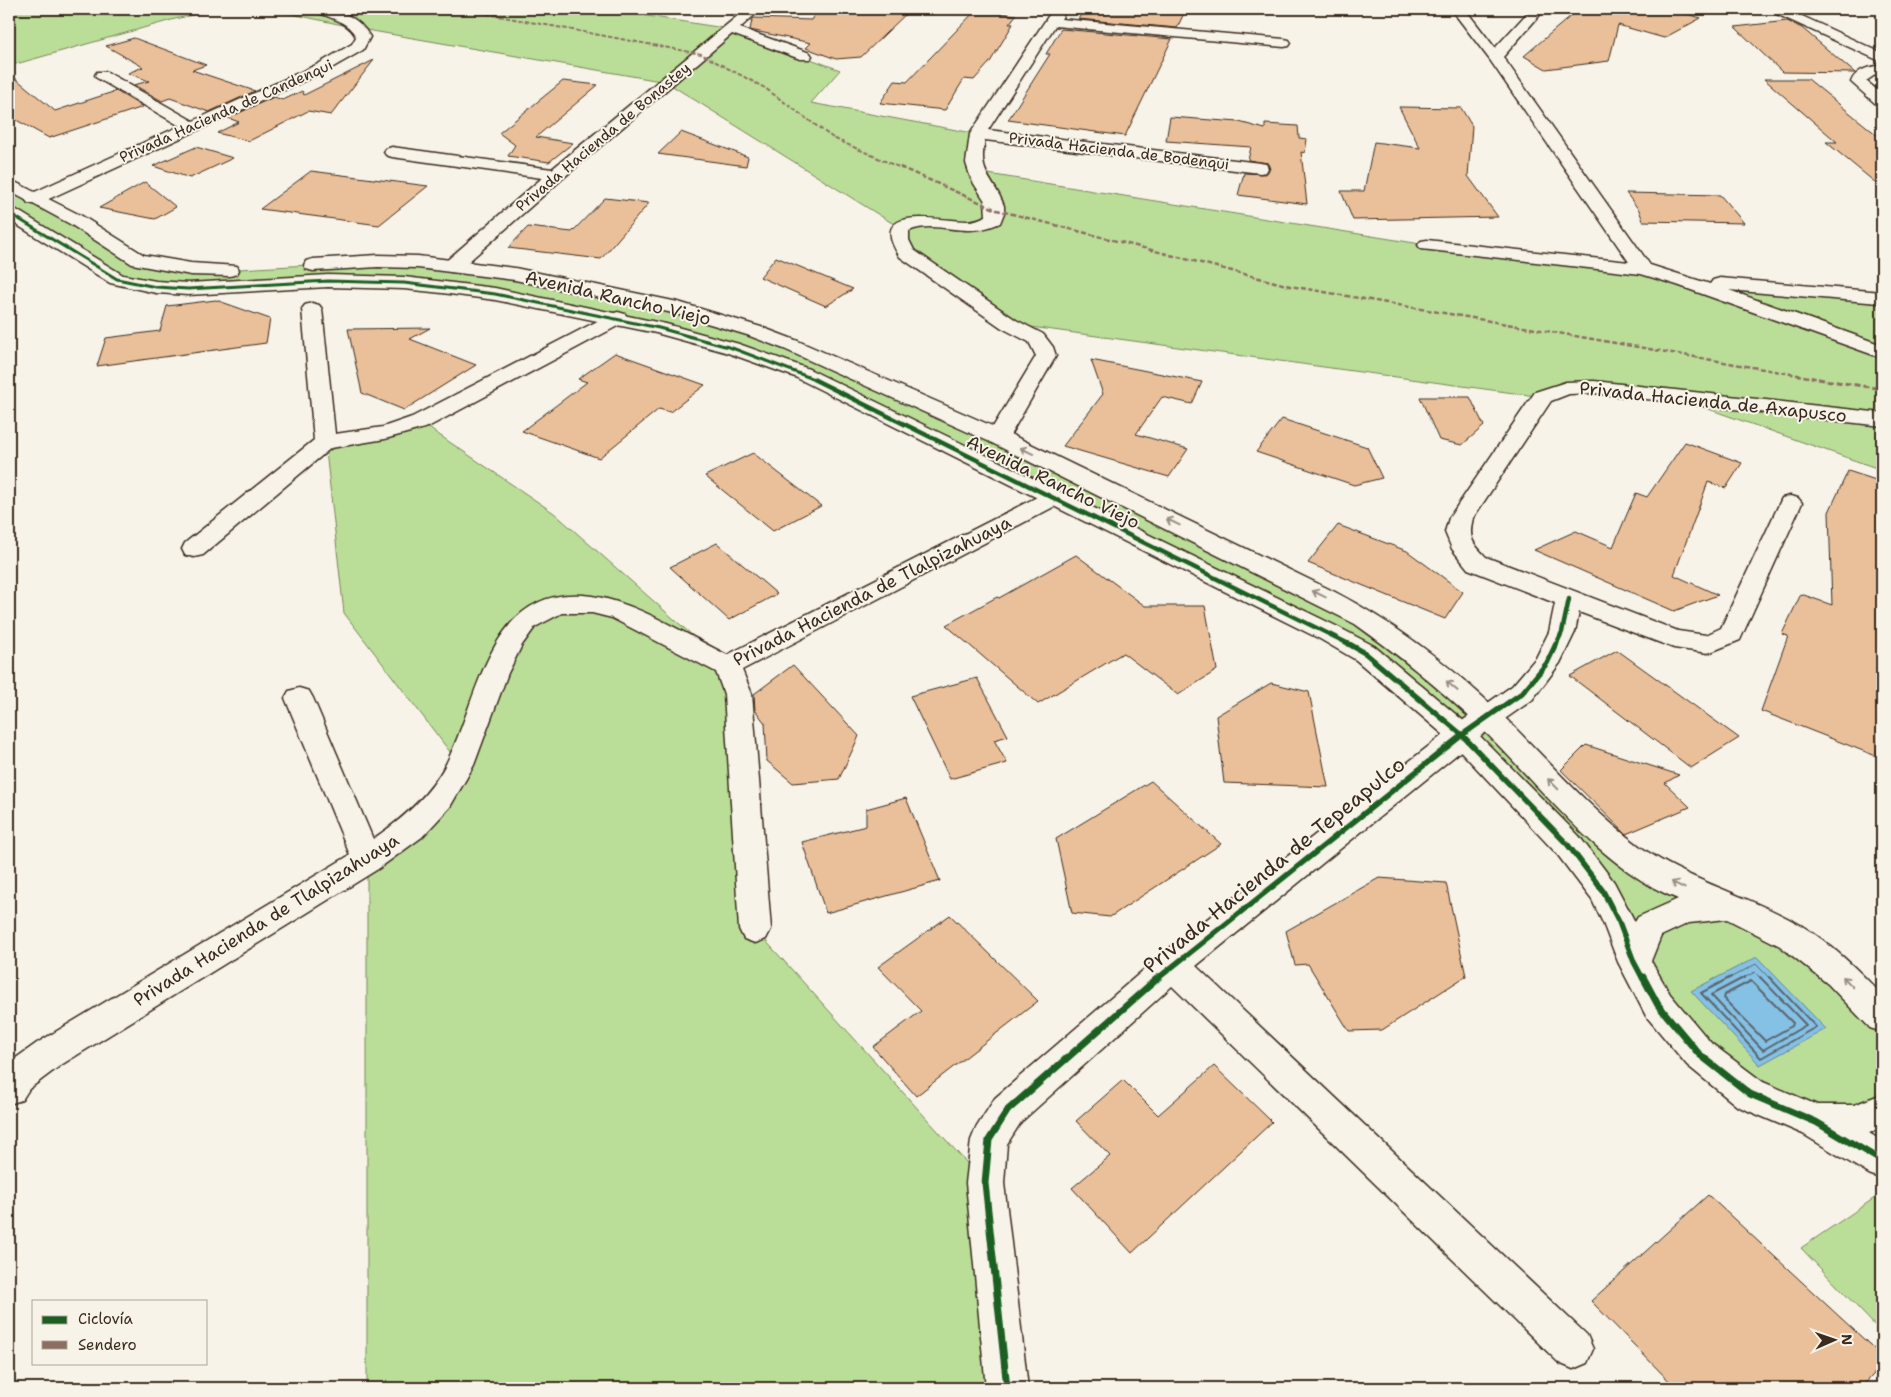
<svg xmlns="http://www.w3.org/2000/svg" width="1891" height="1397" viewBox="0 0 1891 1397" font-family="'Shantell Sans',sans-serif">
  <rect width="100%" height="100%" fill="#f7f3e8"/>
  <filter id="ink" filterUnits="userSpaceOnUse"><feTurbulence type="fractalNoise" baseFrequency=".02" numOctaves="2"/><feDisplacementMap in="SourceGraphic" scale="10" xChannelSelector="R" yChannelSelector="G"/><feConvolveMatrix kernelMatrix="1 2 1 2 8 2 1 2 1" color-interpolation-filters="sRGB"/></filter>
  <g filter="url(#ink)">
    <g fill="#bade98" stroke="#7a845b">
      <path d="M9 9H219L175 19 9 66Z"/>
      <path d="M269 9H603L730 29 840 70 811 103 978 134 976 172 1427 245 1643 269 1684 281 1882 297V470L1666 394 1594 387 1543 397 1009 324 907 253 900 228 666 82 361 29Z"/>
      <path d="M9 184 139 260 222 270 378 261 515 274 754 331 791 345 1364 618 1608 839 1791 936 1882 1017V1098L1816 1122 1658 1005 1603 891 1393 676 921 431 732 348 442 287H156L79 262 9 217Z"/>
      <path d="M420 422 554 513 727 666 755 929 985 1183 1007 1388H367V860L460 765 344 613 325 442Z"/>
      <path d="M1882 1193V1333L1801 1248Z"/>
    </g>
    <path fill="#85c1e5" stroke="#678595" d="M1757 957 1826 1029 1760 1065 1691 991Z"/>
    <g fill="none" stroke-linecap="round" stroke-linejoin="round">
      <g stroke="#59666e" stroke-width="1">
        <path d="M1728 979 1756 964 1770 979"/>
        <path d="M1742 979 1755 972 1761 979"/>
      </g>
      <g stroke="#59666e" stroke-width="2">
        <path d="M1731 977 1701 993 1761 1058 1816 1027 1769 977"/>
        <path d="M1745 977 1711 995 1763 1050 1806 1025 1760 977"/>
        <path d="M1751 981 1793 1023 1792 1026 1765 1041 1723 998 1724 995Z"/>
      </g>
    </g>
    <g fill="#eac09a" stroke="#3b2a1e">
      <path d="M818 9H911L861 57 836 59 806 48 811 43 750 30 752 20 754 18 811 20Z"/>
      <path d="M1085 9H1186L1177 28 1078 19Z"/>
      <path d="M1579 9H1669L1701 18 1664 38 1618 25 1609 61 1546 69 1524 56Z"/>
      <path d="M976 10 1016 15 1009 24H1013L990 62 974 80 964 79 945 110 880 103 895 81 907 82Z"/>
      <path d="M1787 21 1802 28 1855 73 1782 72 1735 27Z"/>
      <path d="M1061 29 1172 39 1125 136 1008 120 1050 54H1046Z"/>
      <path d="M134 38 206 65 192 70 255 91 209 112 170 98 162 101 134 85 149 81 128 73 143 67 106 46Z"/>
      <path d="M374 60 331 115 308 111 249 141 217 133 239 122 228 118 274 97 283 100 302 91 304 95Z"/>
      <path d="M9 73 55 111 116 91 143 107 49 138 9 116Z"/>
      <path d="M1764 79H1808L1882 139V188L1826 142H1837Z"/>
      <path d="M563 81 598 85 536 137 573 143 549 162 508 156 515 145 499 133Z"/>
      <path d="M1399 107 1461 108 1472 126 1468 176 1498 217 1353 220 1341 191H1364L1374 142 1420 148Z"/>
      <path d="M1170 117 1239 122 1265 129V124L1298 126 1299 138 1307 139 1305 153 1301 152 1307 204 1238 195 1244 173 1266 174 1270 169 1268 163 1248 160 1251 147 1166 141Z"/>
      <path d="M681 132 748 157 746 166 658 154Z"/>
      <path d="M196 147 233 158 190 178 153 166Z"/>
      <path d="M311 171 428 186 379 225 260 209Z"/>
      <path d="M145 182 176 207 155 219 99 208Z"/>
      <path d="M1626 193 1720 195 1744 223 1643 221 1639 210Z"/>
      <path d="M605 198 649 203 601 259 508 248 528 227 572 232Z"/>
      <path d="M776 257 853 289 826 306 760 277Z"/>
      <path d="M216 300 270 319 266 343 97 366 106 338 160 331 167 306Z"/>
      <path d="M430 328 410 339 476 365 404 410 362 393 348 329Z"/>
      <path d="M615 353 705 385 670 412 659 409 599 458 522 431 587 382 578 379Z"/>
      <path d="M1091 360 1202 382 1192 404 1162 397 1136 434 1188 449 1169 477 1063 446 1103 394Z"/>
      <path d="M1420 397H1470L1484 426 1462 445 1439 440Z"/>
      <path d="M1282 419 1367 447 1382 478 1354 485 1256 452Z"/>
      <path d="M1685 442 1742 463 1726 488 1708 482 1674 575 1718 595 1674 611 1534 550 1576 531 1613 547 1636 493 1647 497Z"/>
      <path d="M753 453 821 506 773 531 705 476Z"/>
      <path d="M1848 471 1882 482V732L1876 756 1761 711 1788 636 1782 634 1801 594 1832 605 1829 512Z"/>
      <path d="M1338 525 1407 551 1463 592 1445 619 1308 563Z"/>
      <path d="M717 543 777 594 729 620 670 567Z"/>
      <path d="M1076 555 1145 606H1205L1217 670 1178 695 1123 653 1038 704 946 625 997 597 999 598Z"/>
      <path d="M1617 650 1739 738 1691 768 1570 676Z"/>
      <path d="M793 665 859 736 839 779 793 783 767 761 765 723 755 710 754 694Z"/>
      <path d="M977 678 1008 736 994 740 1007 763 950 779 910 696Z"/>
      <path d="M1271 683 1309 692 1328 787 1224 783 1216 716Z"/>
      <path d="M1586 745 1679 775 1665 783 1690 807 1626 834 1561 770Z"/>
      <path d="M1151 781 1221 844 1110 917 1072 913 1056 839Z"/>
      <path d="M906 798 940 881 826 913 802 842 866 826V809Z"/>
      <path d="M1379 878 1446 883 1466 976 1382 1030 1349 1031 1308 964 1295 965 1286 931Z"/>
      <path d="M950 915 1038 1001 916 1096 873 1047 921 1011 878 967Z"/>
      <path d="M1214 1066 1272 1122 1132 1253 1072 1188 1110 1156 1076 1121 1123 1080 1158 1115Z"/>
      <path d="M1708 1195 1882 1356V1365L1861 1388H1676L1591 1301Z"/>
    </g>
    <g fill="none" stroke-linecap="round" stroke-linejoin="round">
      <g stroke="#3b2a1e" stroke-width="3">
        <g id="minor">
          <path d="M314 9C337 8 359 16 370 37L363 50 328 70 40 203 34 204 28 203 25 199 28 195 180 126 97 78 95 75 97 72H107L193 121 318 64 352 44 356 37C349 22 331 18 316 12Z"/>
          <path d="M746 9H761L740 28 810 53 812 56 810 59H800L732 34 562 179 459 270 452 272 445 270 443 266 445 262 542 178 392 157 386 155 384 152 386 149 392 147 552 169Z"/>
          <path d="M1053 9H1067L1061 19 1284 39 1289 40 1291 43 1289 46 1284 47 1055 26 988 130 1260 163 1266 164 1268 168 1266 172 1260 173 985 140C977 175 994 178 1004 206V213L1000 223C965 240 938 219 909 231V240L914 250 1016 320 1043 334 1053 347 1056 356 1009 437 1006 442 998 444 990 442 987 437 1036 356 1029 342 1002 328 900 257C864 203 940 221 967 221 974 221 979 219 986 216L985 201 971 179 966 163 970 134Z"/>
          <path d="M1451 9H1465L1495 48 1531 9H1545L1503 57 1650 265 1710 284 1713 280 1720 278 1882 292V302L1879 303 1729 290 1882 345V358L1677 285 1641 274 1421 249 1418 245 1421 241 1427 240 1629 262 1490 60Z"/>
          <path d="M1770 9H1787L1882 53V62L1772 12Z"/>
          <path d="M1882 65V73L1875 75 1866 81 1882 94V107L1877 105 1851 82C1856 69 1869 67 1882 65Z"/>
          <path d="M312 303 319 305 322 309 335 434 383 427 412 417 611 314 618 312 625 314 628 318 625 322 428 427 385 439 331 448 203 555 194 557 185 555 182 549 185 543 314 440 302 309 305 305Z"/>
          <path d="M1594 381 1882 413V426L1594 393 1569 394 1551 401 1473 518C1468 538 1472 543 1486 557L1678 631 1706 635 1721 628 1782 498 1790 496 1798 498 1802 503 1740 640 1708 653 1674 648 1579 612 1575 632 1560 663 1532 700 1472 742 1196 966 1587 1335 1593 1349 1587 1363 1573 1369 1559 1363 1172 986 1021 1122 1007 1144 1004 1183 1028 1388H986L966 1183 971 1140 976 1128 995 1098 1161 955 1452 728 1512 686 1536 658 1549 632 1555 603 1468 569 1452 549 1445 532 1449 518 1535 392 1566 382Z"/>
          <path d="M1053 491 1061 493 1065 498 1061 503 742 670 752 694 771 929 766 939 755 943 744 939 739 929 724 694 716 672 612 618 592 613H562L535 627 522 645 508 673 474 765 450 807 422 837 378 869 61 1065 29 1089 22 1100 9 1104V1063L37 1043 350 855 285 698 289 691 299 688 309 691 313 698 373 839C403 819 429 796 446 764 480 697 489 581 592 596 636 602 687 635 727 655L1045 493Z"/>
        </g>
      </g>
      <g stroke="#3b2a1e" stroke-width="3">
        <g id="tertiary">
          <path d="M9 179 82 216 144 255 191 263 237 266 239 270 237 274 230 276 191 275 132 264 70 224 9 191Z"/>
          <path d="M9 208 15 209 123 275 156 281 188 283 328 275 404 277 495 288 666 324 739 344 809 369 1338 627 1374 646 1472 728 1579 836 1614 882 1635 922 1638 917 1678 899C1599 868 1539 783 1478 725 1440 689 1399 655 1355 624L990 442 784 349 747 335 673 313 515 280 418 268 378 267 313 271 306 269 304 265 306 261 313 259 378 255 418 256 515 268 678 302 761 327 798 341 1006 432 1335 592C1396 624 1450 665 1499 712 1545 757 1588 808 1639 846 1689 882 1749 895 1802 926 1832 944 1858 970 1882 995V1032L1870 1028 1828 984 1780 946 1727 919 1689 923 1661 936 1651 961 1670 994 1711 1043 1763 1082 1817 1105H1854L1882 1094V1128L1869 1133 1882 1141V1179L1869 1174 1803 1134 1737 1106 1687 1065 1646 1016 1618 962 1603 923 1592 900 1557 854 1452 742 1356 660 1320 639 795 377 725 352 656 333 495 300 442 293 404 289 328 287 188 295 156 293 110 283 9 220Z"/>
        </g>
      </g>
      <use href="#minor" fill="#f7f3e8" fill-rule="evenodd"/>
      <use href="#tertiary" fill="#f7f3e8" fill-rule="evenodd"/>
      <path stroke="#8d6e63" stroke-width="2" stroke-dasharray="4.5 2" stroke-linecap="butt" d="M461 9 701 54 765 88 833 138 903 169"/>
      <path stroke="#8d6e63" stroke-width="2.5" stroke-dasharray="5 2.5" stroke-linecap="butt" d="M900 167 997 210 1290 286 1826 380"/>
      <path stroke="#8d6e63" stroke-width="3" stroke-dasharray="6 3" stroke-linecap="butt" d="M1818 379 1882 389"/>
      <g stroke="#f7f3e8" stroke-width="5">
        <path id="cycleway-far3" d="M9 213 117 279 156 287 188 289 328 281 404 283 495 294 659 328 732 348 816 380"/>
      </g>
      <g stroke="#f7f3e8" stroke-width="7">
        <g id="cycleway-far2">
          <path d="M813 379 1351 645"/>
          <path d="M1556 645 1562 632 1569 599"/>
        </g>
      </g>
      <g stroke="#f7f3e8" stroke-width="9">
        <g id="cycleway-far1">
          <path d="M1349 644 1365 653 1462 735 1568 845 1603 891 1619 922 1634 962 1643 979"/>
          <path d="M1157 979 1462 735 1522 693 1547 663 1556 644"/>
        </g>
      </g>
      <g stroke="#f7f3e8" stroke-width="10">
        <g id="cycleway">
          <path d="M1643 977 1658 1005 1699 1054 1750 1094 1816 1122 1882 1161"/>
          <path d="M1007 1388 985 1183 989 1140 1008 1110 1159 977"/>
        </g>
      </g>
      <use href="#cycleway-far3" stroke="#1b5e20" stroke-width="3"/>
      <use href="#cycleway-far2" stroke="#1b5e20" stroke-width="4.5"/>
      <use href="#cycleway-far1" stroke="#1b5e20" stroke-width="5.5"/>
      <use href="#cycleway" stroke="#1b5e20" stroke-width="7"/>
    </g>
    <defs><path id="oneway-shaft" d="M-6 0H5M1.5-3L5.5 0L1.5 3" fill="none" stroke-width="1.6" stroke-linecap="round" stroke-linejoin="round" transform="scale(1.25)"/></defs>
    <g stroke="#998e83">
      <use href="#oneway-shaft" transform="translate(1027 451) rotate(-154)"/>
      <use href="#oneway-shaft" transform="translate(1173 522) rotate(-154)"/>
      <use href="#oneway-shaft" transform="translate(1319 594) rotate(-154)"/>
      <use href="#oneway-shaft" transform="translate(1452 686) rotate(-139)"/>
      <use href="#oneway-shaft" transform="translate(1553 784) rotate(-135)"/>
      <use href="#oneway-shaft" transform="translate(1678 885) rotate(-153)"/>
      <use href="#oneway-shaft" transform="translate(1848 982) rotate(-134)"/>
    </g>
  </g>
  <g text-anchor="middle" stroke-width="4" stroke-linejoin="round" paint-order="stroke">
    <g font-size="15" fill="#3b2a1e" stroke="#f7f3e8">
      <text transform="translate(226 111) rotate(-24)" y="5">Privada Hacienda de Candenqui</text>
      <text transform="translate(603 137) rotate(-40)" y="5">Privada Hacienda de Bonastey</text>
      <text transform="translate(1119 151) rotate(7)" y="5">Privada Hacienda de Bodenqui</text>
    </g>
    <g font-size="18" fill="#3b2a1e" stroke="#f7f3e8">
      <text transform="translate(618 298) rotate(13)" y="6">Avenida Rancho Viejo</text>
      <text transform="translate(1713 402) rotate(6)" y="6">Privada Hacienda de Axapusco</text>
      <text transform="translate(1053 482) rotate(26)" y="6">Avenida Rancho Viejo</text>
      <text transform="translate(872 591) rotate(-27)" y="6">Privada Hacienda de Tlalpizahuaya</text>
      <text transform="translate(266 920) rotate(-32)" y="6">Privada Hacienda de Tlalpizahuaya</text>
    </g>
    <g font-size="21" fill="#3b2a1e" stroke="#f7f3e8">
      <text transform="translate(1274 865) rotate(-39)" y="7">Privada Hacienda de Tepeapulco</text>
    </g>
  </g>
  <rect width="1891" height="1397" fill="none" stroke="#f7f3e8" stroke-width="30"/>
  <rect x="15" y="15" width="1861" height="1367" fill="none" stroke="#3b2a1e" stroke-width="2" filter="url(#ink)"/>
  <rect x="32" y="1300" width="175" height="65" fill="#f7f3e8" stroke="#aca397"/>
  <rect x="42" y="1316" width="25" height="8" fill="#1b5e20" stroke="#aca397"/>
  <text x="78" y="1324" font-size="15" fill="#3b2a1e">Ciclovía</text>
  <rect x="42" y="1341" width="25" height="8" fill="#8d6e63" stroke="#aca397"/>
  <text x="78" y="1350" font-size="15" fill="#3b2a1e">Sendero</text>
  <g transform="translate(1834 1340) rotate(88)" stroke="#f7f3e8" stroke-width="4" paint-order="stroke">
  <path d="M0-4L9 19L0 12L-9 19Z" fill="#3b2a1e"/>
  <text y="-8" font-size="14" font-weight="bold" text-anchor="middle" fill="#3b2a1e">N</text>
  </g>
</svg>
